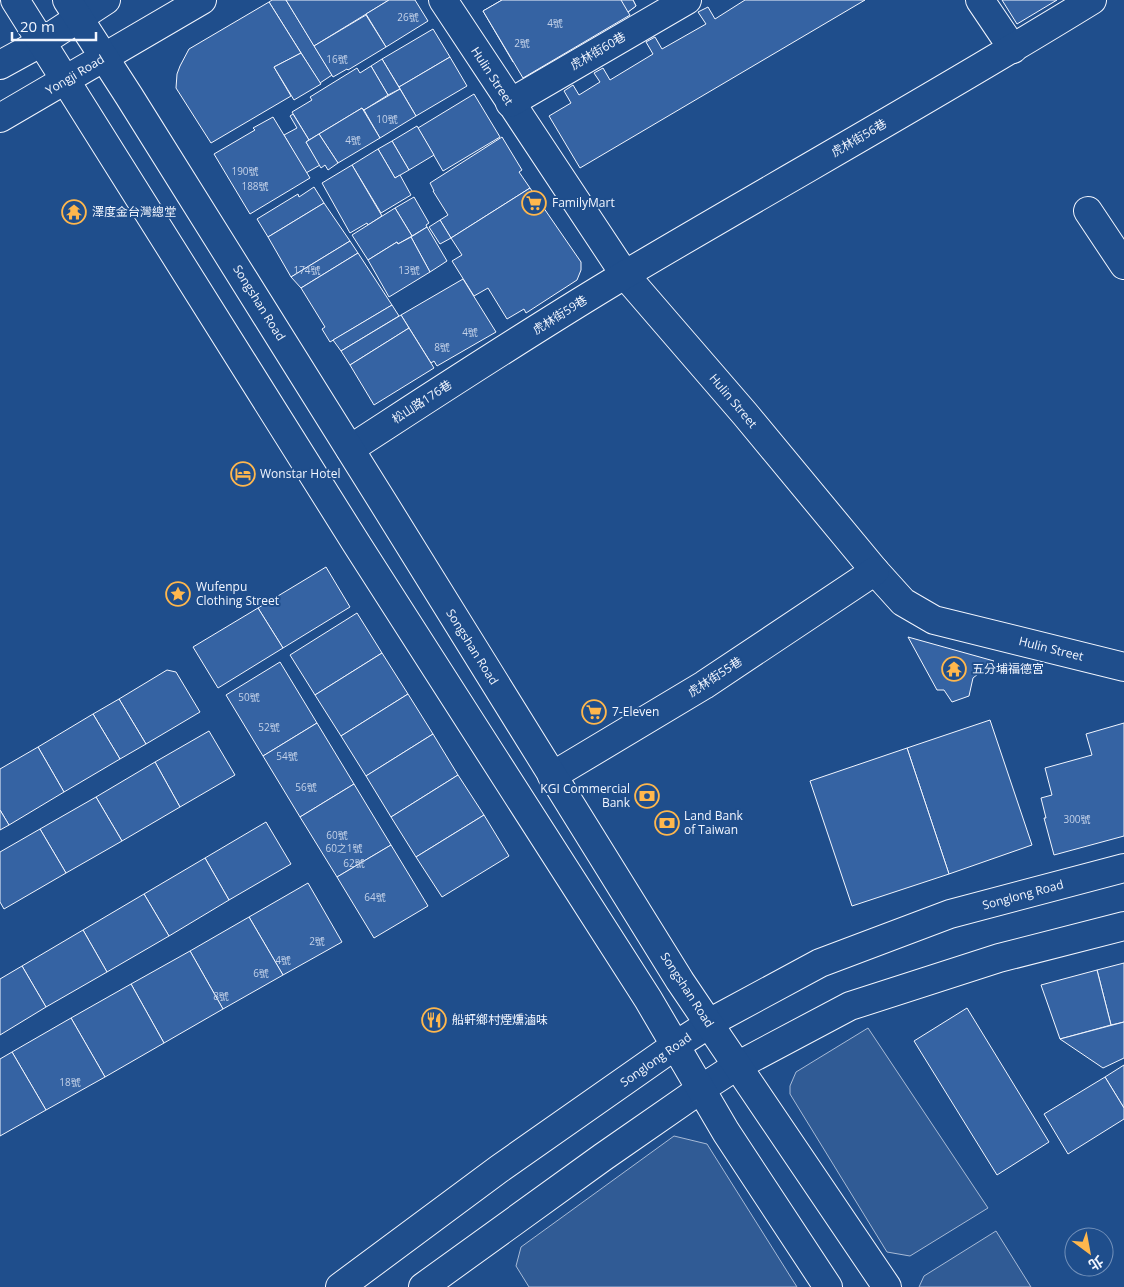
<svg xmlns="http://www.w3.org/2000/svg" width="1124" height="1287" viewBox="0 0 1124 1287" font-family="'Open Sans','Noto Sans TC',sans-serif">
  <rect width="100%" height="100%" fill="#1f4e8c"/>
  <g fill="#305b95" stroke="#a8bbd7">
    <path d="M868 1028 988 1208 910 1256 887 1252 790 1094V1086L796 1072Z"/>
    <path d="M674 1136 707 1144 797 1287H529L516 1266 521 1247Z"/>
    <path d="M996 1231 1031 1287H919L924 1276Z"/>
  </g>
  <g fill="#3563a3" stroke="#f2f6ff">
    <path d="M272 0H286L332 75 320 83 269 2Z"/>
    <path d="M286 0H389L314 46Z"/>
    <path d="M389 0H415L428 21 386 47 366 14Z"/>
    <path d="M502 0H614L597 9 598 11 578 25 585 37 576 42 568 30 547 42 554 54 545 59 538 47 513 62 483 11Z"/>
    <path d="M502 0H633L636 6 628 12 630 15 523 78 483 11Z"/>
    <path d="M621 0H633L636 6 628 12Z"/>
    <path d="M745 0H865L580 168 549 116 571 103 564 91 573 85 579 95 600 82 594 73 603 68 610 80 653 54 646 42 655 37 662 49 706 24 698 12 708 7 715 19Z"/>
    <path d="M1002 0H1057L1017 24Z"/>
    <path d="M269 2 301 53 274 67 291 96 211 143 176 88 177 74 180 66 189 49Z"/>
    <path d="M366 15 386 47 348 70 347 69 333 77 314 46Z"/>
    <path d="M433 29 450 57 399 87 382 59Z"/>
    <path d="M301 53 321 84 294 100 274 67Z"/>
    <path d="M450 57 467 86 416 116 399 87Z"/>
    <path d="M382 59 400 89 388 95 371 66Z"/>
    <path d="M371 66 388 95 364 110 362 108 309 140 292 112 312 100 310 97 357 68 360 73Z"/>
    <path d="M400 89 416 116 380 138 364 110Z"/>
    <path d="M474 94 500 137 443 171 418 128Z"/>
    <path d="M362 108 380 138 338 163 319 134Z"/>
    <path d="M293 114 309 140 306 142 320 165 306 173 284 135 297 128 290 116Z"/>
    <path d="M273 117 310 178 250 214 214 154 255 130 253 128Z"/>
    <path d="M417 126 434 155 409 170 392 141Z"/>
    <path d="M319 134 338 163 328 170 325 165 321 168 306 142Z"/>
    <path d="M502 137 522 170 519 172 530 188 451 238 440 220 448 215 433 191H434L430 183Z"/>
    <path d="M392 141 409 170 395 178 378 149Z"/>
    <path d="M378 149 395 178 400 175 411 195 381 213 352 165Z"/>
    <path d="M352 165 382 216 368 225 367 223 350 233 322 183Z"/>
    <path d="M314 187 324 203 268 237 257 219 298 194 299 197Z"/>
    <path d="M530 188 581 262V270L577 280 526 313 524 309 507 319 488 288 474 296 452 261 462 255 451 238Z"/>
    <path d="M414 197 429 223 426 225 427 227 412 236 395 208Z"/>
    <path d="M324 203 350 241 291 277 268 237Z"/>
    <path d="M395 208 412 236 398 244 397 242 368 260 352 235Z"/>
    <path d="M440 220 451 238 440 244 429 227Z"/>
    <path d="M427 227 447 261 430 272 411 237Z"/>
    <path d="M411 237 430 272 389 297 368 260 397 242 398 244Z"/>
    <path d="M350 241 358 253 301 288 291 277Z"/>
    <path d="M358 253 392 305 330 342 322 329 325 327 301 288Z"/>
    <path d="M463 279 496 332 437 366 434 361 431 363 401 315Z"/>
    <path d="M392 305 399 316 341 351 333 340Z"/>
    <path d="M401 315 409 328 350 365 341 351Z"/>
    <path d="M409 328 434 368 374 405 350 365Z"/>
    <path d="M326 567 350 607 283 648 258 608Z"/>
    <path d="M258 608 283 648 218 688 193 647Z"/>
    <path d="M357 613 382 653 315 695 290 655Z"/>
    <path d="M908 637 994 661 973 678 969 696 952 702 944 690H937Z"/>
    <path d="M382 653 408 694 341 736 315 695Z"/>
    <path d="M280 662 317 723 263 756 226 695Z"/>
    <path d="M167 670 176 672 200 712 146 744 119 699Z"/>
    <path d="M408 694 433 734 366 776 341 736Z"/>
    <path d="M119 699 146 744 120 759 93 714Z"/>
    <path d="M93 714 120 759 64 792 38 747Z"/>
    <path d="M990 720 1032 845 949 874 907 748Z"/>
    <path d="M317 723 354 784 300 817 263 756Z"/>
    <path d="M1124 723V836L1054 855 1044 818H1046L1041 798 1052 795 1045 768 1092 755 1086 734Z"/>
    <path d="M209 731 235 775 180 807 155 762Z"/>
    <path d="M433 734 458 775 391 817 366 776Z"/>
    <path d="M38 747 64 792 9 825 0 810V769Z"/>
    <path d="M907 748 949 874 852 906 810 781Z"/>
    <path d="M155 762 180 807 122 841 96 797Z"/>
    <path d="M458 775 484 815 416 857 391 817Z"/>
    <path d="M354 784 391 845 337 877 300 817Z"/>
    <path d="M96 797 122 841 66 873 40 829Z"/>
    <path d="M0 810 9 825 0 830Z"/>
    <path d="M484 815 509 856 442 897 416 857Z"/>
    <path d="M266 822 291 864 229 900 205 858Z"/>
    <path d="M40 829 66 873 4 909 0 902V852Z"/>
    <path d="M391 845 428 906 374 938 337 877Z"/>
    <path d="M205 858 229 900 169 936 144 894Z"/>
    <path d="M308 883 342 942 283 975 249 917Z"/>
    <path d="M144 894 169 936 107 972 83 930Z"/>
    <path d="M249 917 283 975 223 1009 190 951Z"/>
    <path d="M83 930 107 972 46 1007 22 966Z"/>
    <path d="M190 951 223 1009 164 1043 131 984Z"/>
    <path d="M1124 963V1022L1111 1025 1097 970Z"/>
    <path d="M22 966 46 1007 0 1035V979Z"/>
    <path d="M1097 970 1111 1025 1060 1039 1041 985Z"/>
    <path d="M131 984 164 1043 105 1077 71 1018Z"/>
    <path d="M967 1008 1049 1142 997 1175 914 1041Z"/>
    <path d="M71 1018 105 1077 46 1110 12 1052Z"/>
    <path d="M1124 1022V1058L1103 1068 1060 1039Z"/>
    <path d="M12 1052 46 1110 0 1136V1059Z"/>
    <path d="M1124 1065V1108L1105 1077Z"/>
    <path d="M1105 1077 1124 1108V1119L1068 1154 1044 1114Z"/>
  </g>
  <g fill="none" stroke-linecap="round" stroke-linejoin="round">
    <g stroke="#f2f6ff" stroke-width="30">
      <g id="minor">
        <path d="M443 0 625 275 745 414 875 571 903 602 934 620 1124 667"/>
        <path d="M980 0 1013 49"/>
        <path d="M0 65 42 42 106 0"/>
        <path d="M510 103 687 0"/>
        <path d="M0 118 202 0"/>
        <path d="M1088 211 1124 265"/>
        <path d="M350 449C441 390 532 330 626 274 781 182 938 95 1092 0"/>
        <path d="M552 776 704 685 875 571"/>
        <path d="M340 1287 499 1169 673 1047 720 1017 820 963 950 914 1124 868"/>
        <path d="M423 1287 603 1157 701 1089 735 1067 850 1006 999 958 1124 926"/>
      </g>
    </g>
    <g stroke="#f2f6ff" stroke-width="30">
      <g id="major">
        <path d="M15 0 356 543 648 999 726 1132 828 1287"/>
        <path d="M67 0 129 96 386 507 680 981 887 1287"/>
      </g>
    </g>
    <use href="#minor" stroke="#1f4e8c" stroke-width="28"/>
    <use href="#major" stroke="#1f4e8c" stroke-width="28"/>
  </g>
  <defs>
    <g id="supermarket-ring" transform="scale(1.25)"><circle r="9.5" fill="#1f4e8c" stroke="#ffb74d" stroke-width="1.5"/><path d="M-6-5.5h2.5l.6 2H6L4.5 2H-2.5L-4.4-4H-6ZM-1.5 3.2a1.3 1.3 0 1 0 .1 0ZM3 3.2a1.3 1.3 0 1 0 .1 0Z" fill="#ffb74d"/></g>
    <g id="temple-ring" transform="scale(1.25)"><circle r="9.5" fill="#1f4e8c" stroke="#ffb74d" stroke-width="1.5"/><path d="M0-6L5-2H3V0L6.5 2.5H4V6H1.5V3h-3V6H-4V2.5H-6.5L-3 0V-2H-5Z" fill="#ffb74d"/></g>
    <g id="hotel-ring" transform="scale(1.25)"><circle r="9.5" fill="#1f4e8c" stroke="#ffb74d" stroke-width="1.5"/><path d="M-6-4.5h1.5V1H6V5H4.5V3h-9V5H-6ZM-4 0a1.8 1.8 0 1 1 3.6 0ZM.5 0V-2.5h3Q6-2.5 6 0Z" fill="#ffb74d"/></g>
    <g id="sight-ring" transform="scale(1.25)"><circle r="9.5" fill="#1f4e8c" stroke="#ffb74d" stroke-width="1.5"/><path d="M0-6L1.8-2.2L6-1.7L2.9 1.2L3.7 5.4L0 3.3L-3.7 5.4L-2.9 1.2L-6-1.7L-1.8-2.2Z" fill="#ffb74d"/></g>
    <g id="bank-ring" transform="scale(1.25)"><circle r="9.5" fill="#1f4e8c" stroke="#ffb74d" stroke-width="1.5"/><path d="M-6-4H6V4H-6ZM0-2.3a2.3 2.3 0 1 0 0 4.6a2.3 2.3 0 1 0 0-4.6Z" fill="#ffb74d"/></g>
    <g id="restaurant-ring" transform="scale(1.25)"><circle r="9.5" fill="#1f4e8c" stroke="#ffb74d" stroke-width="1.5"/><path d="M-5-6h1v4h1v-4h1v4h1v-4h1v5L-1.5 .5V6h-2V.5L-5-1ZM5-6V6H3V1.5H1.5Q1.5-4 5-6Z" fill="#ffb74d"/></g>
  </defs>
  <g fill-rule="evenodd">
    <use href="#supermarket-ring" x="534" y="203"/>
    <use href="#temple-ring" x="74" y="212"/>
    <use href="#hotel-ring" x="243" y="474"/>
    <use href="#sight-ring" x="178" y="594"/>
    <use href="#temple-ring" x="954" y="669"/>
    <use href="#supermarket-ring" x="594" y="712"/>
    <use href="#bank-ring" x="647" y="796"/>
    <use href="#bank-ring" x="667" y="823"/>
    <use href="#restaurant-ring" x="434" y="1020"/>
  </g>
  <g text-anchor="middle" stroke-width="4" stroke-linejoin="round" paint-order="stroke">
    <g font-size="10" fill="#c3d1e8">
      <text x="408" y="21">26號</text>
      <text x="555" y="27">4號</text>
      <text x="522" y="47">2號</text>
      <text x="337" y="63">16號</text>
      <text x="387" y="123">10號</text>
      <text x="353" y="144">4號</text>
      <text x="245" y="175">190號</text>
      <text x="255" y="190">188號</text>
      <text x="307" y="274">174號</text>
      <text x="409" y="274">13號</text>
      <text x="470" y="336">4號</text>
      <text x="442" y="351">8號</text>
      <text x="249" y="701">50號</text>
      <text x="269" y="731">52號</text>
      <text x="287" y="760">54號</text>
      <text x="306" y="791">56號</text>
      <text x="1077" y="823">300號</text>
      <text x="337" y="839">60號</text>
      <text x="344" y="852">60之1號</text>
      <text x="354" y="867">62號</text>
      <text x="375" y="901">64號</text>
      <text x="317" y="945">2號</text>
      <text x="283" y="964">4號</text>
      <text x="261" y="977">6號</text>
      <text x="221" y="1000">8號</text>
      <text x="70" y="1086">18號</text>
    </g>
    <g font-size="12" fill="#f2f6ff" stroke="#1f4e8c">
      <text transform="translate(598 51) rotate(-30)" y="4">虎林街60巷</text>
      <text transform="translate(75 75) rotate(-31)" y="4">Yongji Road</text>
      <text transform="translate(492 76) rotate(57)" y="4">Hulin Street</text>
      <text transform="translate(859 138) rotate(-30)" y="4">虎林街56巷</text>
      <text transform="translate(259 303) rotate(58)" y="4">Songshan Road</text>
      <text transform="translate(560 315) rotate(-32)" y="4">虎林街59巷</text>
      <text transform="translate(733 401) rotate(50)" y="4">Hulin Street</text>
      <text transform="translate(422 402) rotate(-33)" y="4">松山路176巷</text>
      <text transform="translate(472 647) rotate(58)" y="4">Songshan Road</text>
      <text transform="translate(1051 649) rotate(14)" y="4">Hulin Street</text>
      <text transform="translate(715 677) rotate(-33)" y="4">虎林街55巷</text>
      <text transform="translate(1023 895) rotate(-15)" y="4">Songlong Road</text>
      <text transform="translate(687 990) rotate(57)" y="4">Songshan Road</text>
      <text transform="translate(656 1060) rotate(-35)" y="4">Songlong Road</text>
    </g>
    <g font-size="12" fill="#f2f6ff" stroke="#1f4e8c" text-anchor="start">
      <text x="552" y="207">FamilyMart</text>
      <text x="92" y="216">澤度金台灣總堂</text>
      <text x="260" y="478">Wonstar Hotel</text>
      <text x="196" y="591">Wufenpu<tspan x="196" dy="14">Clothing Street</tspan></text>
      <text x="972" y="673">五分埔福德宮</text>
      <text x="612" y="716">7-Eleven</text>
      <text x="630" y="793" text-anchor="end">KGI Commercial<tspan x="630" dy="14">Bank</tspan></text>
      <text x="684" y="820">Land Bank<tspan x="684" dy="14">of Taiwan</tspan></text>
      <text x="452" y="1024">船軒鄉村煙燻滷味</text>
    </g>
  </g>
  <g transform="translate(1089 1252) rotate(148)"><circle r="24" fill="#1f4e8c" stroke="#7391ba"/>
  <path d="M0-4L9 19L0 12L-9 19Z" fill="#ffb74d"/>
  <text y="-8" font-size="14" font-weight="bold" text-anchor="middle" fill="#f2f6ff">北</text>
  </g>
  <path d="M12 32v8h84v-8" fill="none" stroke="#f2f6ff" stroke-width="2.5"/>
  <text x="20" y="32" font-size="15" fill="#f2f6ff" stroke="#1f4e8c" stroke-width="4" paint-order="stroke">20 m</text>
</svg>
